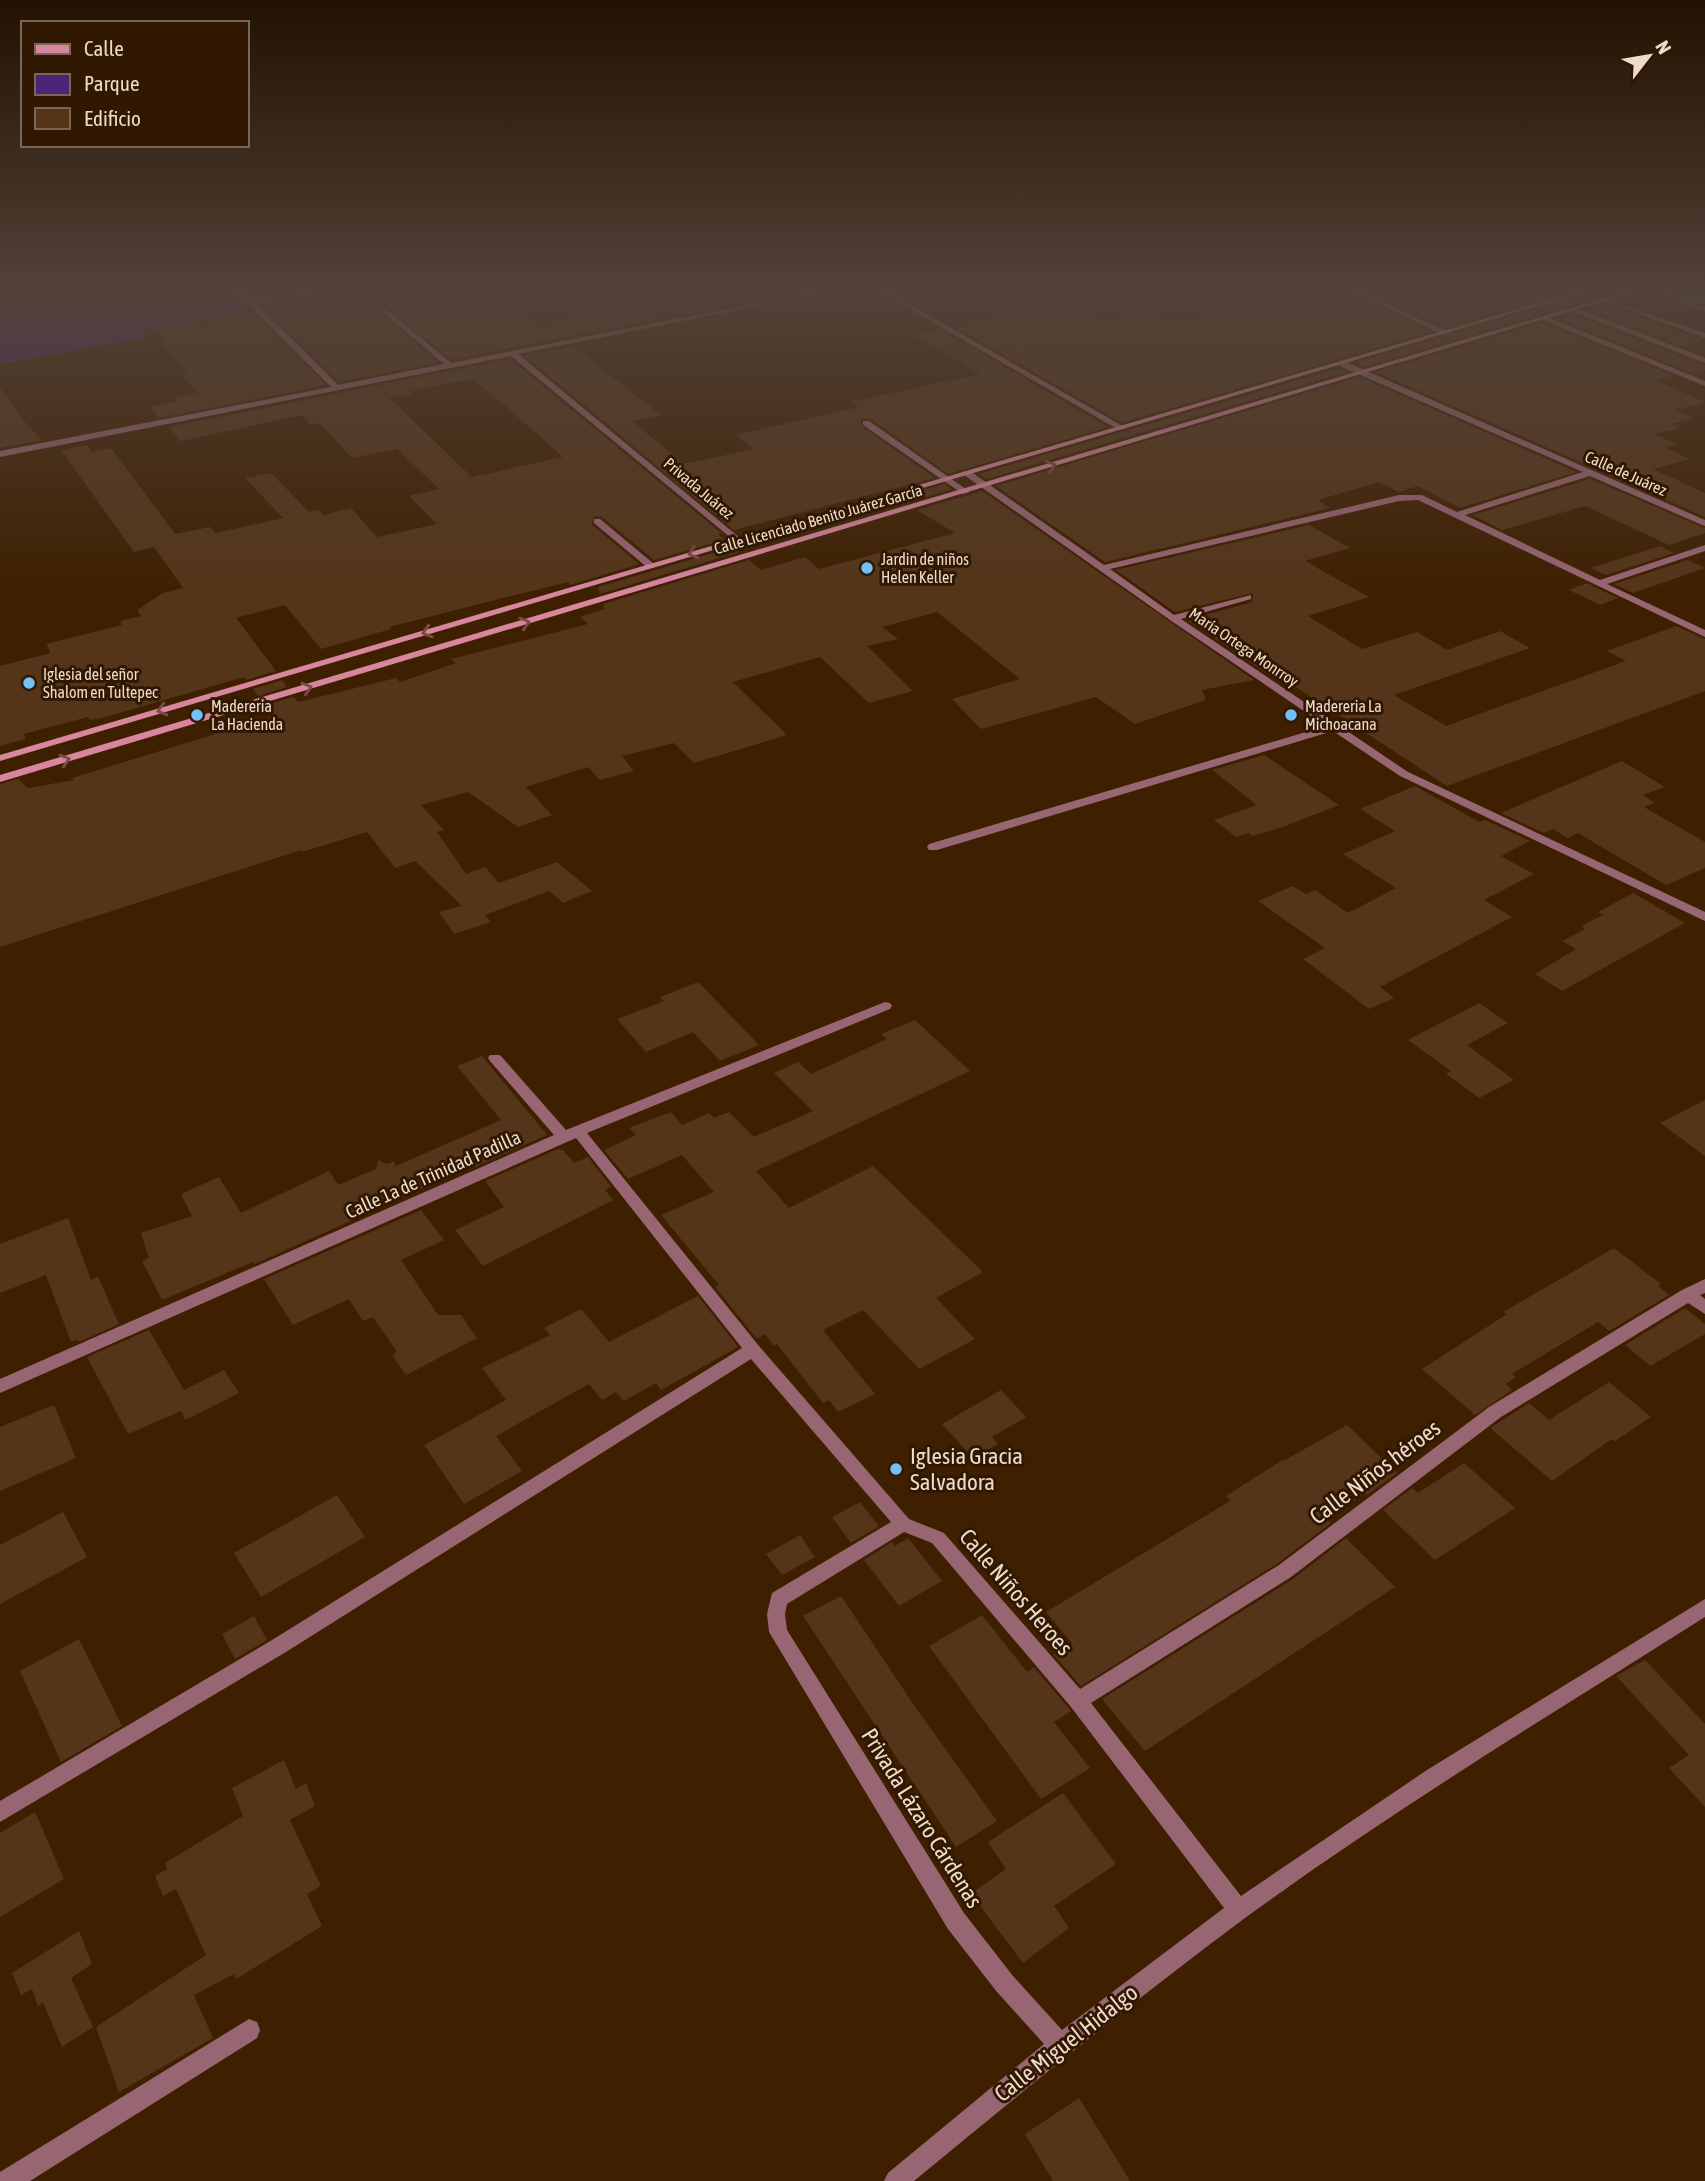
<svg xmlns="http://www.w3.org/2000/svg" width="1705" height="2181" viewBox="0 0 1705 2181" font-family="'Asap Condensed',sans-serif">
  <rect width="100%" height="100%" fill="#3e2001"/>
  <path fill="#4b2578" d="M0 288H223L247 312 145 332 150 337 0 364Z"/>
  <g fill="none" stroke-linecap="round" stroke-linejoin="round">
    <path fill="#0b75ae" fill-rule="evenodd" d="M1684 288H1705V304L1685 298 1681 292Z"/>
  </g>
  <g fill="#543519" fill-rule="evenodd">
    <path d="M243 288H490L541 327 621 298 655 319 452 360 384 304 379 313 438 362 339 382 263 307 316 297 319 289 255 299Z"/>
    <path d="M1237 288H1343L1431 332 1122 423 954 326 1003 317 980 305 986 304 980 300 1039 289 1103 321 1147 313 1170 324 1270 304Z"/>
    <path d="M1359 288H1580L1445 327Z"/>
    <path d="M1602 288H1627L1364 367 1355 363Z"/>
    <path d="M1604 304 1686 334 1702 340 1681 346 1587 309Z"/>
    <path d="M1571 314 1705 366V370L1691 373 1557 318Z"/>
    <path d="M256 316 326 385 159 418 150 407 177 401 174 398 198 393 181 375 188 373 162 343 167 342 154 328 195 320 200 325Z"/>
    <path d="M1542 323 1674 376 1655 380 1705 402 1675 410 1694 418 1671 424 1680 428 1655 434 1676 444 1664 447 1690 459 1653 469 1705 493V517L1376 372Z"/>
    <path d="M939 329 1108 427 948 474 871 419 863 418 860 421 862 427 935 478 734 530 524 355 573 346 661 415 632 421 684 464 754 449 735 435 859 407 851 402 858 400 981 374 912 335Z"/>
    <path d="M510 359 721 533 718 534 724 540 654 560 602 517 594 516 592 525 639 564 570 585 569 582 507 597 389 627 391 629 321 649 285 605 236 618 276 671 246 680 244 677 102 718 90 720 88 717 24 734 26 739 0 746V666L51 653 46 644 122 625 120 621 141 616 137 610 163 593 183 588 154 547 134 552 61 450 87 445 92 452 111 448 175 534 210 527 216 533 283 518 245 478 271 473 309 512 319 510 323 515 351 508 377 537 437 524 409 496 439 489 397 449 352 458 320 423 311 425 302 415 181 441 168 427ZM472 379 507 407 563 457 472 477 389 398 413 394 410 391Z"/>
    <path d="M1339 368 1347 372 986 479 979 474Z"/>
    <path d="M1359 377 1576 472 1460 508 1418 486 1399 492 1379 482 1318 500 1330 508 1105 562 996 486Z"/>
    <path d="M0 387 24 421 41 440 0 448Z"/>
    <path d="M1590 479 1705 528V533L1669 545 1585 506 1502 530 1473 515Z"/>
    <path d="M944 484 952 489 905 503 897 498Z"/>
    <path d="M982 491 1254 680 1202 690 1206 700 1135 724 1096 697 981 729 952 699 1020 679 937 612 882 627 898 639 867 646 913 691 869 703 820 657 733 682 787 735 694 763 674 743 622 756 634 771 600 780 588 767 526 787 552 815 518 827 468 792 421 805 444 830 437 832 466 874 485 867 499 883 557 862 592 891 563 903 549 891 485 915 491 922 454 934 439 912 462 906 415 861 395 868 367 832 302 852 301 850 0 947V784L18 779 28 788 74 780 72 778 274 716 266 705 294 697 298 702 319 697 396 678 400 682 456 663 451 659 588 624 580 617 604 609 603 604 749 560 761 570 805 557 819 569 955 533 917 510Z"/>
    <path d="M1309 525 1350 548 1305 561 1369 597 1308 616 1362 649 1417 632 1447 650 1500 631 1530 648 1394 695 1446 726 1626 661 1607 651 1676 626 1705 639V691L1447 786 1279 676 1272 677 1187 620 1252 602 1253 593 1175 612 1116 570Z"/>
    <path d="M1660 546 1674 553 1606 575 1591 568Z"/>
    <path d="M733 547 739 552 600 594 598 587Z"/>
    <path d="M1688 560 1705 568 1633 593 1614 584Z"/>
    <path d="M1587 583 1618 598 1600 605 1569 590Z"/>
    <path d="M282 680 287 687 258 696 253 689Z"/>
    <path d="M1264 755 1339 805 1283 827 1252 836 1249 833 1236 837 1214 820 1257 805 1212 770Z"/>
    <path d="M1622 761 1665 787 1643 795 1655 803 1644 807 1705 842V868L1666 885 1578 833 1568 838 1553 829 1544 833 1501 813Z"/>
    <path d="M1415 786 1479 822 1485 820 1530 841 1501 856 1534 874 1484 900 1512 917 1380 987 1394 998 1369 1009 1303 959 1325 948 1258 901 1293 886 1306 894 1315 890 1348 913 1396 888 1343 854 1395 831 1360 809Z"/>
    <path d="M1633 893 1685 923 1562 991 1535 974 1576 949 1562 941 1585 929 1581 926 1603 915 1598 912Z"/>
    <path d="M698 982 759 1045 720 1061 693 1032 646 1052 617 1019 664 1001 660 997Z"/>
    <path d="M1479 1003 1508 1023 1467 1045 1514 1080 1479 1098 1446 1074 1451 1071 1408 1040Z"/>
    <path d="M915 1020 970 1071 756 1171 789 1208 873 1166 983 1272 936 1298 975 1339 919 1369 863 1310 823 1330 875 1394 838 1412 829 1400 823 1403 777 1344 774 1346 765 1334 757 1339 715 1287 719 1285 661 1215 714 1192 682 1155 628 1179 604 1150 636 1135 629 1128 671 1112 682 1125 709 1113 714 1118 729 1112 754 1137 813 1111 774 1073 798 1062 811 1074 887 1039 881 1034Z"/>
    <path d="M482 1056 547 1135 475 1167 474 1165 255 1264 253 1262 162 1300 142 1261 149 1258 141 1233 192 1216 181 1194 219 1177 241 1213 329 1171 338 1185 376 1169 378 1160 387 1164 394 1161 396 1166 501 1120 457 1066Z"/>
    <path d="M1705 1100V1156L1660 1123Z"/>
    <path d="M558 1149 563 1150 574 1163 588 1157 611 1187 605 1190 613 1200 483 1266 455 1230 504 1207 485 1181Z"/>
    <path d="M421 1210 444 1240 401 1260 438 1315H461L477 1338 406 1375 392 1355 397 1352 373 1317 363 1321 349 1299 293 1325 264 1279Z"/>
    <path d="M68 1218 91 1280 98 1277 119 1324 79 1342 77 1340 71 1342 46 1275 0 1293V1244Z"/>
    <path d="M1614 1248 1661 1284 1658 1286 1669 1295 1609 1331 1598 1322 1512 1374 1516 1377 1506 1384 1512 1390 1475 1415 1422 1369 1507 1314 1503 1312Z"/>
    <path d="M698 1296 738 1347 661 1390 656 1383 624 1401 616 1392 602 1400 589 1384 496 1436 522 1471 464 1504 424 1445 506 1400 482 1368 550 1335 544 1328 581 1309 609 1342Z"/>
    <path d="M1685 1308 1705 1324V1334L1650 1366 1625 1345Z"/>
    <path d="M149 1330 184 1390 224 1370 239 1393 185 1420 181 1411 128 1434 87 1357Z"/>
    <path d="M1609 1382 1651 1417 1615 1441 1612 1439 1552 1481 1490 1428 1529 1403 1549 1420Z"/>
    <path d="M1001 1390 1026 1417 992 1437 998 1444 973 1458 942 1424Z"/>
    <path d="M54 1405 76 1458 0 1491V1427Z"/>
    <path d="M1347 1425 1397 1473 1367 1495 1365 1493 1327 1519 1331 1523 1278 1563 1081 1686 1054 1655 1072 1643 1046 1612 1230 1501 1226 1496 1284 1459 1285 1460Z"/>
    <path d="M1464 1463 1515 1508 1435 1560 1383 1510 1412 1488 1418 1493Z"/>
    <path d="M337 1495 365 1537 261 1597 234 1553Z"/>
    <path d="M860 1502 879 1526 851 1543 832 1517Z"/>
    <path d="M63 1512 87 1557 0 1604V1545Z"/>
    <path d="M800 1535 815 1557 782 1575 766 1554Z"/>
    <path d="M908 1538 942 1581 899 1606 864 1560 892 1542 895 1546Z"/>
    <path d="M1346 1538 1395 1587 1145 1751 1102 1699 1293 1579Z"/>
    <path d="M841 1596 916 1708 997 1821 956 1847 803 1616Z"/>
    <path d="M982 1615 1027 1672 1034 1667 1071 1711 1054 1722 1090 1768 1041 1799 929 1646Z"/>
    <path d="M254 1616 267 1640 235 1659 222 1634Z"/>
    <path d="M79 1639 122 1726 61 1762 20 1671Z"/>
    <path d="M1645 1660 1705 1724V1807L1669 1768 1689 1755 1616 1676Z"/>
    <path d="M284 1760 296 1789 306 1783 315 1806 290 1820 321 1886 307 1894 322 1926 236 1979 234 1974 194 1995 213 2038 119 2092 96 2027 206 1955 176 1889 163 1896 155 1876 167 1869 165 1863 243 1816 232 1788Z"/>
    <path d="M1063 1793 1116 1864 1054 1906 1069 1928 1023 1963 971 1894 1006 1869 988 1842Z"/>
    <path d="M35 1812 64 1879 0 1917V1833Z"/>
    <path d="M79 1931 92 1964 71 1978 93 2027 62 2047 43 2002 38 2006 32 1989 21 1995 12 1973Z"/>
    <path d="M1079 2098 1130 2181H1053L1025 2134Z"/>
  </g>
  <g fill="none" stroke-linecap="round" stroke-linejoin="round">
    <g fill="#986573" fill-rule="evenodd">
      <path d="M228 288H235L254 302 318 291 316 294 258 305 338 385 444 364 381 311 384 307 451 363 834 288H847L518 354 740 538 742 540 737 543 511 356 0 457V451L331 387 250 306Z"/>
      <path d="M873 288H881L1126 428 1119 430Z"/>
      <path d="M1345 288H1353L1451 333 1444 335Z"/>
      <path d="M1645 288H1654L1705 307V311Z"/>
      <path d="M1604 299 1705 333V338L1604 301Z"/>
      <path d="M1574 307 1705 358V363L1571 311Z"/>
      <path d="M1545 316 1705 381V386L1542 320Z"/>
      <path d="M1340 362H1346L1705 520V526L1702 525 1590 476 1465 515 1600 580 1705 545V551L1607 584 1705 630V637L1418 500 1399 501 1110 569 1174 615 1251 595V599L1181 619 1408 772 1705 912V921L1400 776 1333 731 937 850H929L927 847 929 844 1326 726 1170 620 964 475V471H970L1104 565 1399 495H1422L1457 512 1583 472 1340 366Z"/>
      <path d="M863 421H869L970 492 963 494 863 425Z"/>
      <path d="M594 519H600L654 564V568H648L594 523Z"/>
      <path d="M885 1002 890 1003 892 1006 890 1009 587 1133 759 1346 909 1519 944 1533 1080 1689 1279 1565 1489 1407 1682 1290 1705 1279V1293L1700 1295 1705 1299V1314L1688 1303 1501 1417 1291 1577 1091 1703 1241 1896 1427 1770 1705 1599V1617C1550 1715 1393 1810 1245 1918 1132 2002 1023 2091 914 2181H884L888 2173 1044 2044 997 1992 948 1929 769 1632 767 1614 772 1593 891 1522 751 1359 286 1652 0 1822V1801L272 1640 742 1348 576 1138 0 1393V1379L554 1135 490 1061 488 1058 490 1055H500L566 1130ZM904 1532 932 1543 1071 1707 1224 1908 1062 2030 1013 1976 964 1913 787 1630 785 1614 787 1604Z"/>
      <path d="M249 2019 257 2022 260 2030 257 2038 30 2181H0V2172Z"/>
    </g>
    <g fill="#d7869e" fill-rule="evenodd">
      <path d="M1589 288H1599L0 761V755Z"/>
      <path d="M1638 288H1648L0 782V775Z"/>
    </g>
  </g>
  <defs><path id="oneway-chevron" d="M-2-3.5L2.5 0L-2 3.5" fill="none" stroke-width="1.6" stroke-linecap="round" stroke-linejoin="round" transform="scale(1.75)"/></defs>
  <g stroke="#7b4a49">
    <use href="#oneway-chevron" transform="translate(1051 466) rotate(-16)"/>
    <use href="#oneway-chevron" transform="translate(693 553) rotate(163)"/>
    <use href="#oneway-chevron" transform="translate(525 623) rotate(-17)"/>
    <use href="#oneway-chevron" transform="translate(427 632) rotate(164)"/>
    <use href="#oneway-chevron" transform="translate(307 688) rotate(-17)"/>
    <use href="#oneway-chevron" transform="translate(162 710) rotate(164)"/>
    <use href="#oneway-chevron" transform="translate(65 760) rotate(-17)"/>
  </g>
  <linearGradient id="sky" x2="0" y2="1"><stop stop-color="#221201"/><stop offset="0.49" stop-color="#524238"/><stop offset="1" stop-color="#524238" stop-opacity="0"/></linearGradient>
  <rect width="1705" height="593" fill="url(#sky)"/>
  <g fill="#74c0f6" stroke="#301803" stroke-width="2.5">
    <circle cx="867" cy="568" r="7"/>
    <circle cx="29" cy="683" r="7"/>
    <circle cx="197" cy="715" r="7"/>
    <circle cx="1291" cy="715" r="7"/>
    <circle cx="896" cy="1469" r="7"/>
  </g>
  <g text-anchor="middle" stroke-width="6" stroke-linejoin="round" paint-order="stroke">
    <g font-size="16" fill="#efdbca" stroke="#301803">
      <text transform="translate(1626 473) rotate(24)" y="6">Calle de Juárez</text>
      <text transform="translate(699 488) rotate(40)" y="6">Privada Juárez</text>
      <text transform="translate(818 519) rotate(-16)" y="6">Calle Licenciado Benito Juárez García</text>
      <text transform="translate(1244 647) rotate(34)" y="6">María Ortega Monrroy</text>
    </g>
    <g font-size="16" fill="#efdbca" stroke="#301803" text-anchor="start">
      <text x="881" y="565">Jardin de niños<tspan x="881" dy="18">Helen Keller</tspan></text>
      <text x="43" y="680">Iglesia del señor<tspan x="43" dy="18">Shalom en Tultepec</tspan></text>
      <text x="211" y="712">Madereria<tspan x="211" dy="18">La Hacienda</tspan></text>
      <text x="1305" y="712">Madereria La<tspan x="1305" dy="18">Michoacana</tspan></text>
    </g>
    <g font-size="19" fill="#efdbca" stroke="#301803">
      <text transform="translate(433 1174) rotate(-24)" y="7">Calle 1a de Trinidad Padilla</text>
    </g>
    <g font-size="23" fill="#efdbca" stroke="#301803" text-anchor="start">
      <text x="910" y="1464">Iglesia Gracia<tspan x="910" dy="26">Salvadora</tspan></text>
    </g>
    <g font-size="23" fill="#efdbca" stroke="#301803">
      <text transform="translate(1375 1472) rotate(-37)" y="8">Calle Niños héroes</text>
      <text transform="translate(1016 1592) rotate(49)" y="8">Calle Niños Heroes</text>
      <text transform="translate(922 1818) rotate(58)" y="8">Privada Lázaro Cárdenas</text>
      <text transform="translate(1066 2043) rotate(-38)" y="8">Calle Miguel Hidalgo</text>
    </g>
  </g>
  <rect x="21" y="21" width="228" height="126" fill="#301803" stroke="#7c6653" stroke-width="2"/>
  <rect x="35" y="44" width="35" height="10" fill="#d7869e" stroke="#7c6653" stroke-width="2"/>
  <text x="84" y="56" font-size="21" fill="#efdbca">Calle</text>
  <rect x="35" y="74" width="35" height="21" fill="#4b2578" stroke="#7c6653" stroke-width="2"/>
  <text x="84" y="91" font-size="21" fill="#efdbca">Parque</text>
  <rect x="35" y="108" width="35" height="21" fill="#543519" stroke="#7c6653" stroke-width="2"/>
  <text x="84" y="126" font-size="21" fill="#efdbca">Edificio</text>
  <g transform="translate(1649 56) rotate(59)" stroke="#301803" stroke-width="5" paint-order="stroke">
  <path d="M0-5L12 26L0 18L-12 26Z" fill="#efdbca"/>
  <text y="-10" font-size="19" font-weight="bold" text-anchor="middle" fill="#efdbca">N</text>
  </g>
</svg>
